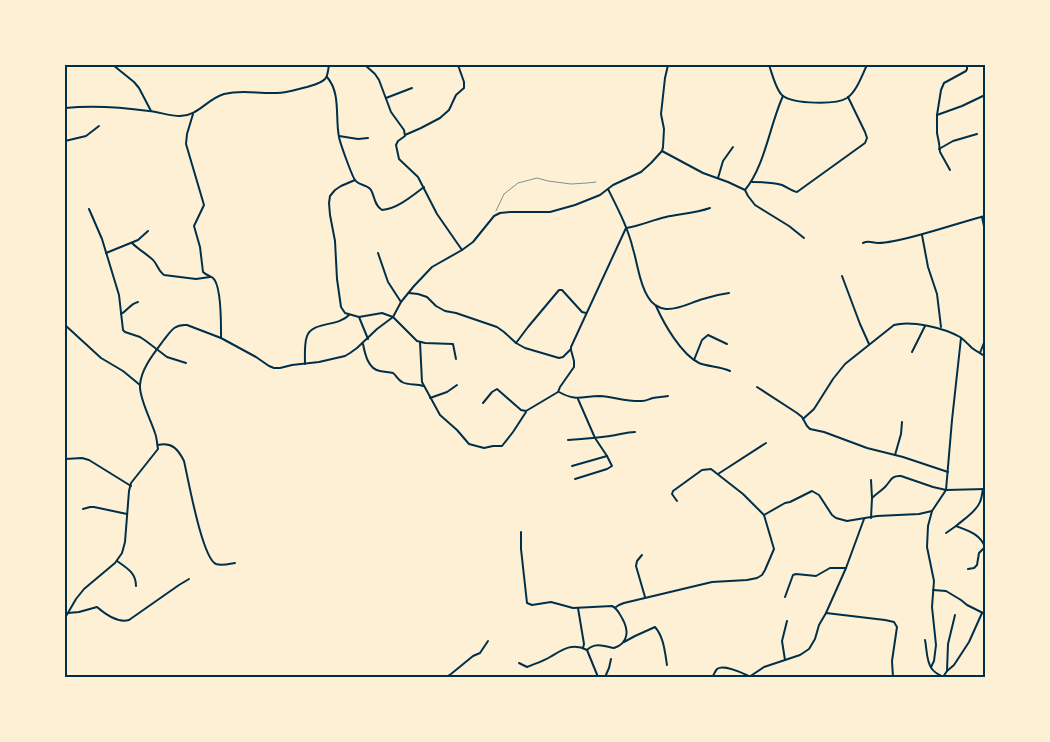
<svg xmlns="http://www.w3.org/2000/svg" width="1050" height="742" viewBox="0 0 1050 742" font-family="Spectral,serif">
  <rect width="100%" height="100%" fill="#fdf0d5"/>
  <g fill="none" stroke-linecap="round" stroke-linejoin="round">
    <path stroke="#003049" stroke-width="0.5" d="M496 211 504 194 518 183 537 178 548 181 571 184 587 183 596 182"/>
    <g stroke="#003049" stroke-width="2">
      <path d="M113 65 134 82 139 88 151 111"/>
      <path d="M365 65 375 74 379 80 391 112 404 130 405 136 398 141 396 145 399 159 418 177 437 214 462 250"/>
      <path d="M402 65 403 66"/>
      <path d="M660 65H668"/>
      <path d="M769 65C772 73 776 91 783 96 794 104 836 105 847 98 857 91 862 75 867 65"/>
      <path d="M327 77C341 93 335 117 339 137 340 143 352 176 355 180 359 186 367 184 371 190 375 197 374 205 382 210 397 209 412 196 424 187"/>
      <path d="M386 98 412 88"/>
      <path d="M65 108C94 105 120 107 149 111 159 112 170 116 180 116 198 116 207 99 224 94 244 89 257 94 277 93 287 93 298 89 307 87 313 85 320 84 325 79 328 76 328 70 329 65"/>
      <path d="M193 114 187 134 186 144 204 205 194 226 200 247 203 272C206 275 210 276 213 278 222 286 221 326 221 338"/>
      <path d="M937 115 962 106 985 95"/>
      <path d="M405 135 421 128 440 118 449 110 456 95 464 88V82L458 65"/>
      <path d="M339 136 358 139 368 138"/>
      <path d="M65 141 86 136 99 126"/>
      <path d="M939 149 953 141 977 134"/>
      <path d="M662 151 703 173 728 182 745 190 748 196 755 205 789 226 804 238"/>
      <path d="M950 170 940 152 939 143 937 133V115L941 90 944 83 966 71 967 69V65"/>
      <path d="M718 178 723 161 733 147"/>
      <path d="M355 180 341 186 335 190 330 196 329 203 330 215 335 241 337 279 341 307 345 313 359 317 368 339"/>
      <path d="M752 182C762 182 772 182 782 185 787 187 792 191 797 192L865 143 867 138 865 132 848 97"/>
      <path d="M608 189C618 209 628 228 633 249 638 265 639 283 648 297 652 304 658 308 666 309 679 310 692 302 703 299 712 296 721 294 729 293"/>
      <path d="M745 190C765 166 770 124 783 96"/>
      <path d="M89 209 102 239 119 295 123 330 125 332 140 337 146 341 167 357 186 363"/>
      <path d="M982 217 985 231"/>
      <path d="M922 235 928 267 937 294 941 327"/>
      <path d="M132 243C138 249 145 253 152 259 157 263 158 271 164 275L196 279 210 277"/>
      <path d="M863 243C869 240 872 243 878 243 883 243 889 242 894 241 925 235 954 224 985 216"/>
      <path d="M106 253 138 240 148 231"/>
      <path d="M378 253 388 282 401 302"/>
      <path d="M842 276 860 324 869 344"/>
      <path d="M409 293 418 294 427 297 436 306 445 311 456 313 497 327 504 332 516 343 525 348 559 358 563 357 571 349"/>
      <path d="M656 306C664 324 681 354 699 363 709 367 720 366 730 371"/>
      <path d="M121 314C128 310 130 304 138 302"/>
      <path d="M359 317 382 313 393 317 417 341 425 343 453 344 456 359"/>
      <path d="M65 325 101 358 123 371 140 385"/>
      <path d="M420 342 422 382 440 415 457 430 469 444 484 448 493 446H502L513 432 526 412"/>
      <path d="M516 343 528 327 559 290H562L582 312 586 313"/>
      <path d="M363 344C365 354 368 369 380 371 384 372 389 372 393 373 396 375 398 380 402 382 409 386 417 383 423 386"/>
      <path d="M912 352 925 326"/>
      <path d="M980 353 985 340"/>
      <path d="M694 360 702 340 708 335 727 344"/>
      <path d="M305 364C305 356 304 344 307 336 313 321 338 327 349 315"/>
      <path d="M757 387 797 413 802 417 807 426 810 429 824 432 867 448 903 457 948 472"/>
      <path d="M559 392C577 402 582 396 600 396 614 397 628 402 642 401 646 401 649 399 653 398 658 397 663 397 668 396"/>
      <path d="M430 398 447 392 457 385"/>
      <path d="M483 403 492 392 497 389 521 410 526 411 558 392 560 387 574 367V361L571 350V347L626 228C640 226 652 220 666 217 680 214 696 213 710 208"/>
      <path d="M803 419 814 409 833 379 845 364 894 325C911 320 944 328 960 337 964 340 968 344 972 348 976 351 980 353 985 356"/>
      <path d="M568 440C582 439 596 438 610 436 619 435 626 432 635 432"/>
      <path d="M158 445C172 442 178 449 184 461 188 478 202 558 216 564 221 566 229 564 235 563"/>
      <path d="M895 455 901 434 902 422"/>
      <path d="M65 459 82 458 89 460 131 486"/>
      <path d="M572 466 607 456"/>
      <path d="M718 474 766 443"/>
      <path d="M575 479 607 469 612 466 607 456 595 438 578 399"/>
      <path d="M871 480 872 498"/>
      <path d="M677 501 672 494 673 491 702 470 711 469 743 494 764 515 785 503 790 502 812 491 819 495 832 515 836 518 847 521 877 516 919 514 932 511"/>
      <path d="M83 509 90 507H94L127 514"/>
      <path d="M871 518 872 498C876 494 881 491 885 487 891 481 891 475 901 476L933 487 946 490 985 489"/>
      <path d="M956 526C964 519 976 512 980 502 982 498 982 493 983 489"/>
      <path d="M521 532V549L527 603 532 605 551 602 573 608 612 606C617 608 619 613 622 618 629 630 629 643 614 648 604 646 595 642 587 650"/>
      <path d="M946 533 956 526C969 531 980 534 985 547L979 553 977 565 974 568 968 569"/>
      <path d="M642 555 637 561 636 566 645 597"/>
      <path d="M117 561C127 568 136 573 136 586"/>
      <path d="M933 590 946 591 961 600 967 605 985 614"/>
      <path d="M785 597 793 575 796 574 816 576 830 568H846"/>
      <path d="M616 607 619 605 624 603 712 582 747 580 757 578 762 575 765 570 774 549 764 515"/>
      <path d="M578 608 584 644 583 648"/>
      <path d="M68 613 79 612 97 607C105 614 118 623 129 620L179 585 189 579"/>
      <path d="M826 613 846 568 864 519"/>
      <path d="M65 618 76 599 84 589 115 563 122 553 125 542 129 491 131 483 158 449C157 444 157 438 155 433 151 420 139 398 140 385 141 369 154 353 163 341 171 331 174 324 187 325L221 338 256 357 269 366 274 368H280L292 365 319 362 345 356 350 353 357 348 377 329 393 317 401 302 414 286 432 267 462 250 473 242 494 216 500 213 510 212H550L575 205 600 195 613 185 641 172 651 163 662 151 663 147 664 129 661 114 665 78 668 65"/>
      <path d="M925 640C927 649 926 662 932 669 935 673 940 675 943 677"/>
      <path d="M624 642 635 636 655 627C664 637 665 653 667 665"/>
      <path d="M785 660 800 655 809 649 815 639 819 625 826 613 885 620 894 622 897 627 892 661 893 677"/>
      <path d="M519 663 527 667C534 664 544 661 550 657 562 650 572 642 587 650L598 677"/>
      <path d="M931 667 934 661 936 645 932 607 934 581 927 547 928 526 932 511 946 490 952 420 961 338"/>
      <path d="M947 671 948 644 955 615"/>
      <path d="M713 676C714 674 716 670 717 669 724 664 742 673 749 676"/>
      <path d="M446 677 451 674 473 656 480 653 488 641"/>
      <path d="M605 677 609 668 611 659"/>
      <path d="M749 677 764 667 785 660 782 641 787 621"/>
      <path d="M943 677 947 671 954 665 969 642 982 613"/>
      <path d="M981 677 985 675"/>
    </g>
  </g>
  <rect width="1050" height="742" fill="none" stroke="#fdf0d5" stroke-width="132"/>
  <rect x="66" y="66" width="918" height="610" fill="none" stroke="#003049" stroke-width="2"/>
</svg>
